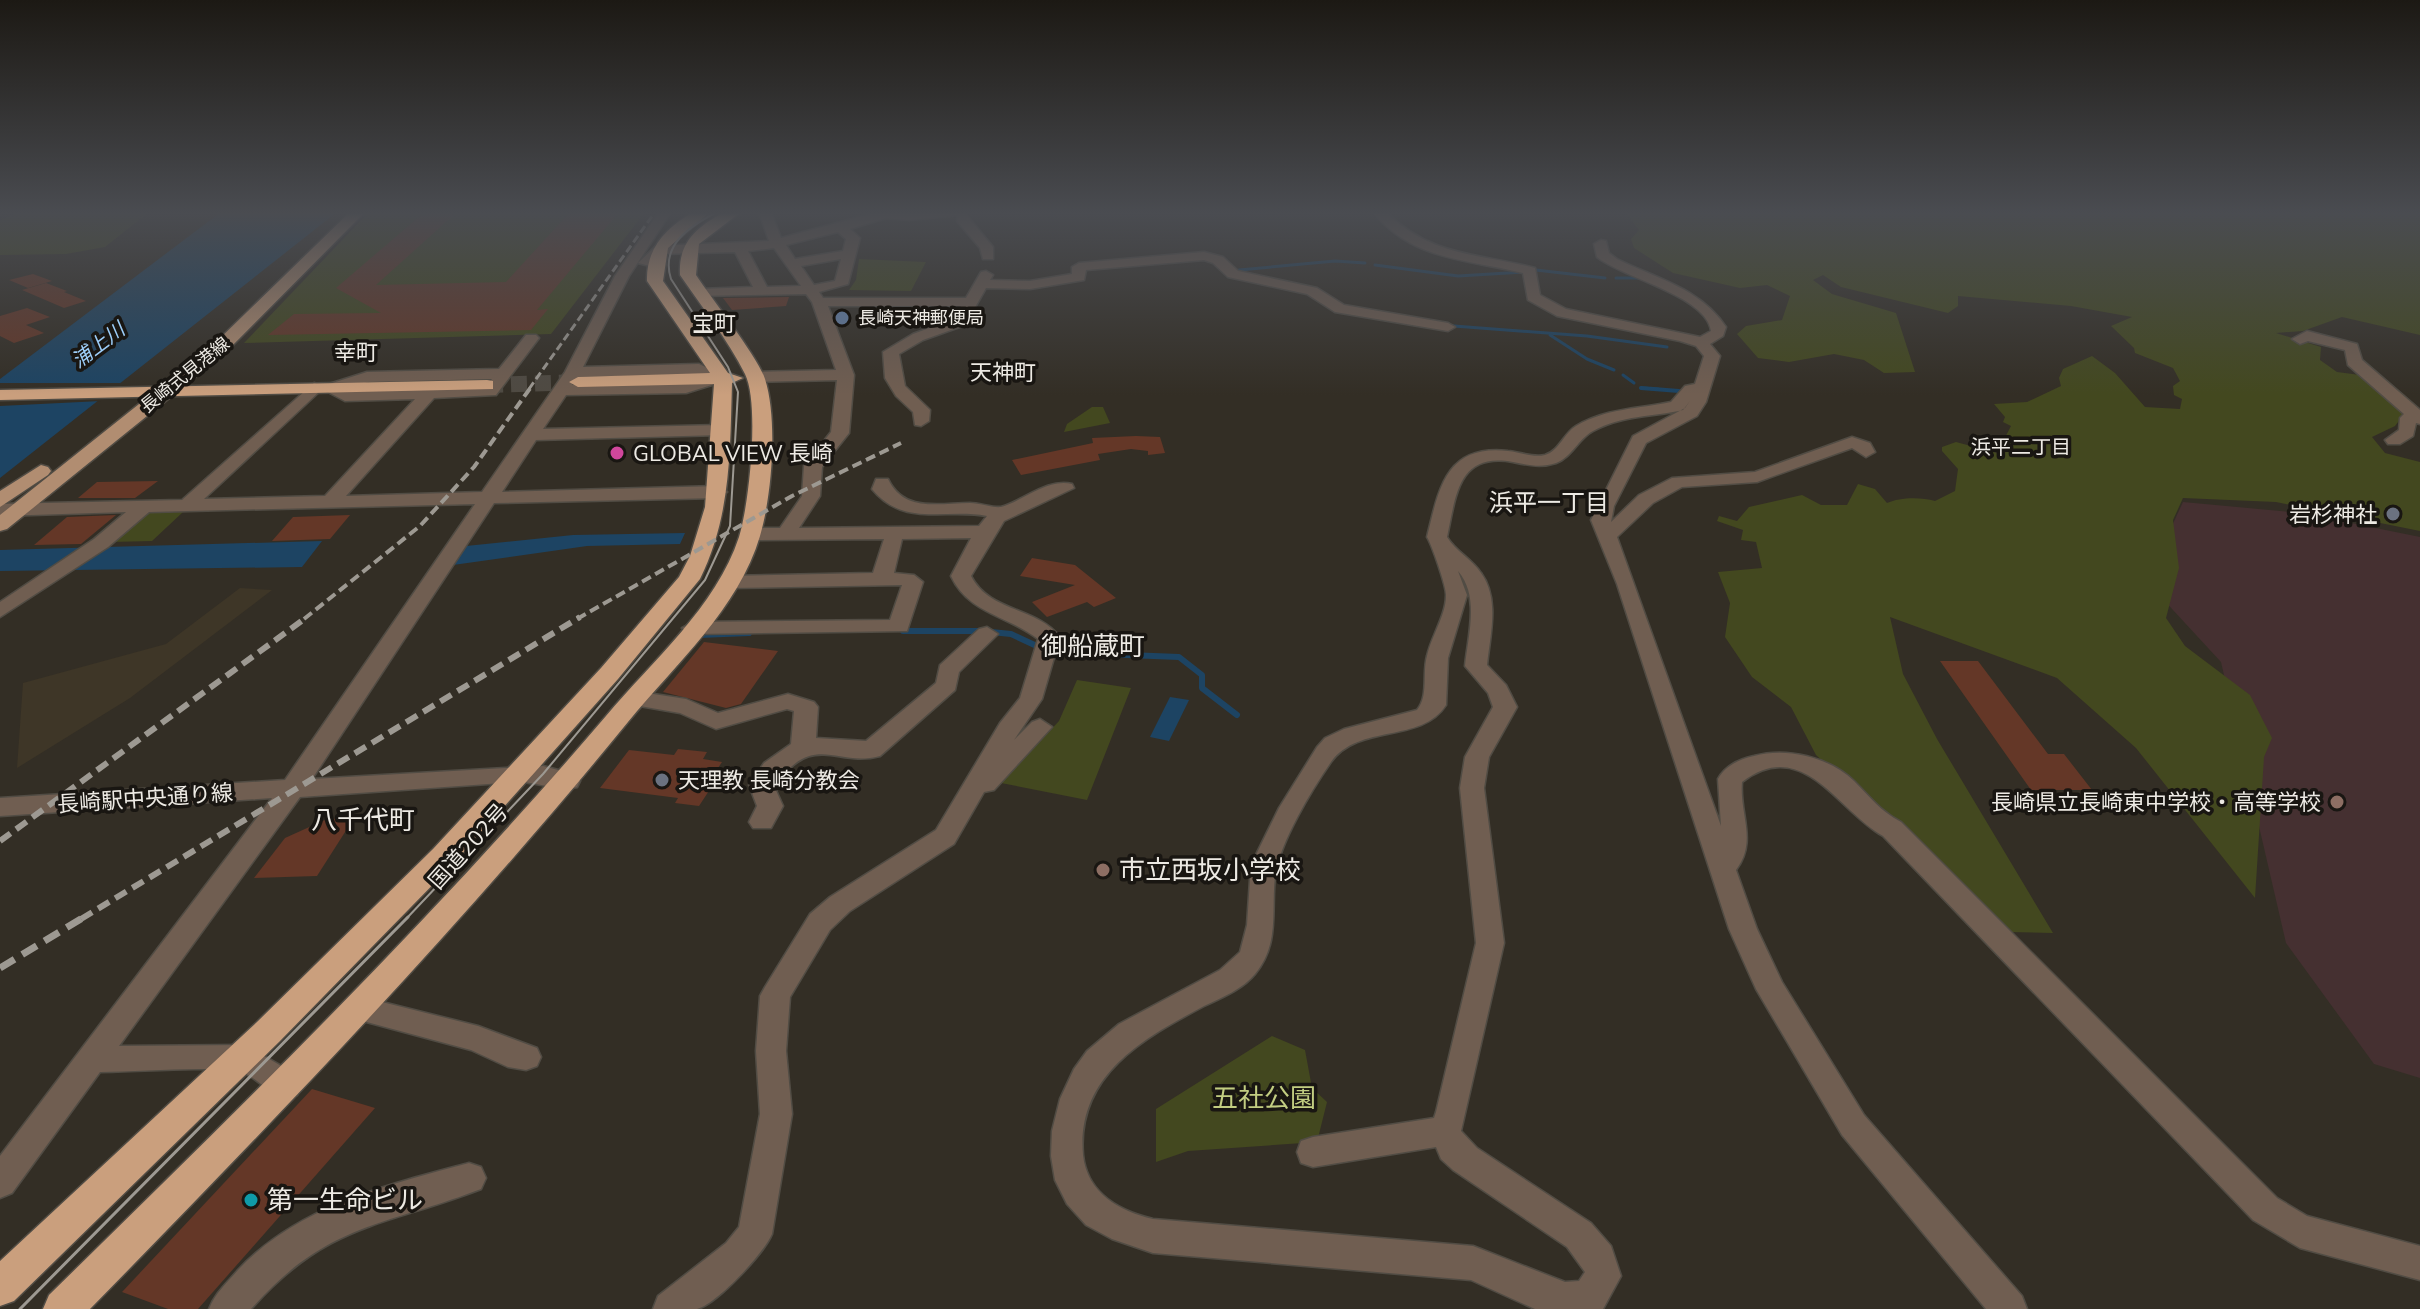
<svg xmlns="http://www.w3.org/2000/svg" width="2420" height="1309" viewBox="0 0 2420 1309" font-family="'Nunito Sans','Noto Sans JP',sans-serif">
  <rect width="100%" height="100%" fill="#332e25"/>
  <path fill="#3e3627" d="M240 588 272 590 130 698 17 768 23 683 166 644Z"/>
  <path fill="#453031" d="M2183 502 2302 513 2420 537V1078L2374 1064 2286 943 2221 662 2161 597 2171 528Z"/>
  <g fill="#43481f">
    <path d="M20 212H149L105 247 66 254 0 255V220Z"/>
    <path d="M369 212H645L551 334 244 343Z"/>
    <path d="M1625 212H2420V335L2342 317 2303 331 2276 333 2321 347 2320 360 2337 372 2360 375 2405 413 2395 426 2372 437 2385 453 2420 462V531L2276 502 2183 498 2173 520 2179 568 2166 618 2185 646 2250 695 2272 738 2264 757 2255 898 2136 748 2057 678 1890 617 1903 674 1937 739 2053 933 2008 932 1816 755 1791 707 1752 677 1725 637 1730 603 1718 572 1762 568 1756 542 1741 540 1743 530 1717 521 1719 516 1737 521 1749 507 1802 495 1821 505H1847L1858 484 1875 489 1887 503C1900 497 1921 497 1935 501L1955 491 1958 469 1942 451V447L1956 442 1997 453 2011 426 2003 422 2005 417 1994 404 2027 402 2061 386 2059 378 2063 369 2092 356 2115 373 2145 407 2180 409 2182 399 2174 395 2173 386 2180 381 2173 368 2135 353 2134 348 2111 326 2132 317 2071 306 1958 296V306L1948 313 1841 287 1823 275 1813 280 1832 294 1896 313 1915 372 1884 373 1864 360 1834 354 1789 362 1758 358 1737 334 1746 326 1782 320 1790 296 1767 285 1740 288 1673 273 1634 248 1631 239 1639 230Z"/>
    <path d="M859 259 926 262 911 291 849 290 856 280Z"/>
    <path d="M1092 407H1103L1110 423 1064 432 1067 424Z"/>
    <path d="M183 512 152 541 110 542 142 513Z"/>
    <path d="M1077 680 1131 688 1087 800 1001 783 1059 721Z"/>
    <path d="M1272 1036 1305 1050 1312 1088 1327 1102 1317 1142 1188 1151 1156 1162V1109Z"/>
  </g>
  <g fill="#1d4463">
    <path d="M221 212H337L0 478V379Z"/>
    <path d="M685 533 680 544 587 546 453 565 466 546 573 535Z"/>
    <path d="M322 541 302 567 0 571V550Z"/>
    <path d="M1170 697 1189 700 1169 741 1150 737Z"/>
  </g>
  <path fill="#332e25" d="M0 383H125L101 401 0 406Z"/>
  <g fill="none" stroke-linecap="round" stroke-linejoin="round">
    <g stroke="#1d4463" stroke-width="3">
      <path d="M1375 265 1458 276 1524 272"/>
      <path d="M1239 270 1335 261 1365 263"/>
      <path d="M1536 270 1605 278"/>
      <path d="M1616 278H1640"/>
      <path d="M1454 326 1587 336 1667 347"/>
      <path d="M1550 335 1587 359 1614 370"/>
      <path d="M1623 375 1634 383"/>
      <path d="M1641 388 1658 389"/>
    </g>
    <path stroke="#1d4463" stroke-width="4" d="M1641 388 1679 391"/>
    <g stroke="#1d4463" stroke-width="6">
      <path d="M903 631H981"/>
      <path d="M991 632 1011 634 1041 648"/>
      <path d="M699 635 749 633"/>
      <path d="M1051 652 1179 657 1202 675V688L1237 715"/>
    </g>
  </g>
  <g fill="#643727">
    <path d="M436 212H457L376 285 506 282 570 212H619L537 310 548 309 531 330 268 335 294 314 381 313 336 288 420 216Z"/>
    <path d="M33 274 52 281 28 288 9 280Z"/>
    <path d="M46 283 67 291 64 292 86 301 64 308 22 290Z"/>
    <path d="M789 297 786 306 732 310 723 298Z"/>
    <path d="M27 308 50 317 26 325 44 333 14 343 0 336V316Z"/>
    <path d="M1136 436 1160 437 1165 453 1148 455V451L1131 449 1098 454 1100 460 1021 475 1012 460 1093 443 1092 438Z"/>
    <path d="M158 481 135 498H78L97 482Z"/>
    <path d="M116 515 81 544 34 545 67 517Z"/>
    <path d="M350 515 330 539 272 541 293 517Z"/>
    <path d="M1032 558 1075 565 1116 598 1094 607 1087 602 1047 617 1032 602 1075 585 1020 576Z"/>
    <path d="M704 642 778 651 741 704 726 708 663 692Z"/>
    <path d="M1940 661H1978L2048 754H2064L2092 790H2031Z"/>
    <path d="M678 749 707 752 703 759 722 762 716 771H722L699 806 675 803 678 798 600 788 629 750 674 755Z"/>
    <path d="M354 818 317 876 254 878 285 838 327 819Z"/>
    <path d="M312 1089 375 1108 198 1309H168L122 1292Z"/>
  </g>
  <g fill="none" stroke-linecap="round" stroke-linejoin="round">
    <path stroke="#4f4a42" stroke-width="16" stroke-dasharray="16 8" stroke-linecap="butt" d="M487 385 578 382"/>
    <g stroke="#514c44" stroke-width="3">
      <g id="minor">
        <path d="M659 212H671L629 276 583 367 699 364 731 379 686 393 566 395 543 429 721 425 730 430 721 435 536 440 502 492 718 486 727 492 718 498 494 503 312 779 543 766 577 775 580 781 577 787C560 792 537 782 519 782L300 797 119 1046 245 1045 297 1075 302 1085 297 1095C271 1104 260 1075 237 1071 200 1066 139 1072 100 1072L12 1193 0 1198V1156L272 798 0 816V798L285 780 475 504 149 512 108 547 0 617V602L94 539 126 512 0 516V504L182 500 314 383 320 385V391L204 499 325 496 415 399 345 401 326 391V385L367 372 499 369 526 335H536L539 338 496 395 434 398 346 496 482 492 565 372 615 276ZM697 374 707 378 686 383 572 385 578 377ZM492 379 485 387 345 389 368 382Z"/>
        <path d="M759 212H771L781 238 878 212H964L993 247V259H983L980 248 957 221 958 215 909 220 886 218 850 229 860 238 848 284 819 292 823 298H966L981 272 986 271 993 275 990 280 1030 281 1072 274V267L1079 263 1204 252 1223 257 1238 271 1317 288 1344 305 1448 323 1455 327 1448 331 1335 312 1307 294 1228 277 1213 263 1204 260 1086 270 1084 280 1030 289 986 288 965 325 923 340 899 354 905 386 930 410 929 421 921 426 915 425 913 412 896 396 885 378 883 352 913 334 954 319 961 306H828L854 375 849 433 822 467 820 496 799 528 979 526 987 516C945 508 904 528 872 489L876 479H888C904 513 939 503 970 503 980 503 992 508 1001 507 1023 501 1047 478 1072 484L1074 488 1004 521 971 576C989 612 1037 607 1060 637L1042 699 1014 740 1032 722 1040 719 1052 727 994 790 984 792 954 844 850 911 830 930 790 997 786 1051 792 1114 772 1234C764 1253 717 1304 697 1309 684 1309 666 1309 653 1309L658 1296 726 1243 739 1227 760 1114 756 1051 760 996 765 987 810 914 830 897 936 830 1000 723 1020 698 1038 639C1007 615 969 614 951 576L971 538 902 539 894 573 914 575 923 582 907 631 693 634 682 628 693 622 890 620 902 585 728 588 718 582 728 576 873 573 884 539 750 540 740 534 750 528H780L802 496 804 466 831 432 837 380 756 382 748 377 756 372 836 370 812 302 806 294 695 296 693 293 700 289 753 287 735 252 660 254 650 266 638 263 656 246 769 241ZM838 232 846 239 843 251 795 259 786 245ZM774 248 801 286 767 287 748 251ZM841 259 835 281 814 285 801 266Z"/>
        <path d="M1373 212H1386C1432 257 1477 253 1535 268L1540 295 1566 309 1700 337 1711 331C1707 296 1623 278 1597 257L1594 244 1601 240 1606 241 1609 253 1617 259C1657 279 1700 288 1726 327L1723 336 1710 344 1720 356 1706 402 1697 416 1646 443 1614 506 1611 522 1639 495 1672 478 1755 472 1852 437 1870 443 1875 452 1866 457 1852 448 1757 482 1682 487 1653 503 1617 537 1721 826 1718 779C1725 766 1740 759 1754 756 1787 747 1829 757 1854 781 1871 798 1880 811 1901 822L2277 1198 2307 1216 2420 1246V1280L2300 1248 2253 1220 1883 836C1838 811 1803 735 1742 782 1739 814 1758 841 1736 870L1757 929 1782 982 1864 1115 2022 1296 2027 1309H1986L1842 1135 1756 989 1729 929 1617 584 1591 520 1633 436 1685 408 1690 401 1683 410C1652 417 1622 415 1593 431 1578 439 1572 457 1556 463 1541 468 1528 465 1513 462 1458 452 1456 495 1447 537 1456 552 1471 558 1481 573 1500 599 1490 635 1487 665L1506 685 1517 707 1489 757 1484 788 1504 943 1461 1131 1477 1148 1591 1223 1611 1246 1621 1276 1603 1309H1535L1471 1280 1153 1253 1112 1239 1086 1225 1067 1204 1055 1180 1051 1156 1052 1131 1060 1099 1074 1069 1087 1051 1119 1024 1220 970 1240 952 1247 925 1251 865 1279 808 1317 747 1325 738 1344 729 1417 710C1429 696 1422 673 1427 656 1431 637 1446 615 1446 596 1447 588 1432 545 1427 537 1439 488 1446 444 1508 451 1520 452 1533 458 1545 455 1559 451 1564 433 1576 426 1607 408 1638 409 1671 402L1685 386 1695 384 1704 356 1696 346 1680 341 1557 316 1528 300 1523 273C1467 259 1413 261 1373 212ZM1458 571C1480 597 1468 635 1465 666L1488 693 1493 707 1465 757 1460 788 1476 943 1436 1112 1434 1118 1313 1137 1301 1141 1297 1152 1301 1163 1313 1167 1436 1147 1441 1159 1453 1170 1567 1247 1585 1272 1579 1281 1565 1282 1473 1246 1153 1219C1119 1211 1087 1193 1083 1155 1076 1075 1144 1038 1204 1006 1221 998 1243 989 1255 974 1280 944 1271 911 1275 876 1280 842 1311 791 1331 762 1359 723 1421 744 1446 705L1448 658 1467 595Z"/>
        <path d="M2307 331 2357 344 2362 360 2420 410V424L2416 423 2413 436 2400 444H2388L2385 440 2399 430 2400 418 2404 414 2348 365 2345 350 2308 341 2300 344 2292 339Z"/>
        <path d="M987 627 998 634 959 672 955 690 880 756C835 768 815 730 774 786L783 806 771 828H753L749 822 757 806 749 785 764 763 791 744 794 711 787 709 716 729 680 713 634 705 623 698 634 691 686 699 718 713 788 694 814 702 818 707 816 738 866 741 936 683 940 665 979 629Z"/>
        <path d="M358 996 478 1026 537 1048 541 1057 537 1066 526 1070 508 1067 471 1050 348 1017 343 1008 348 999Z"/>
        <path d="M469 1163 481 1167 486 1178 481 1189C382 1227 327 1223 251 1309H209C215 1293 227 1283 238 1270 298 1206 387 1185 469 1163Z"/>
      </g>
    </g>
    <g stroke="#514c44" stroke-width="3">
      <g id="major">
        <path d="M350 212H365L225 353 7 529 0 531V515L213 345Z"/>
        <path d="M41 465 48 467 51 471 48 475 0 507V491Z"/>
      </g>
    </g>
    <g stroke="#514c44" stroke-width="3">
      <g id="highway">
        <path d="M693 212H710L668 248 663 281 728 373 743 378 732 383C730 452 731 516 700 579L618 679 453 864 280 1041 14 1301 0 1306V1261L257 1022 433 849 601 668 679 577 690 556 705 507 714 384 578 387 569 382 578 377 710 373 647 281C646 248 666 228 693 212Z"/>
        <path d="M724 212H741L699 244 696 275C711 298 758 357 765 379 778 420 772 495 760 536 739 608 675 665 628 722 460 928 276 1119 90 1309H43L49 1295C241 1107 432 920 606 716 652 661 716 607 739 537 749 505 760 404 745 374 728 340 702 307 680 275 678 242 697 227 724 212Z"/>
        <path d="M487 380 493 381V389L0 400V390Z"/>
      </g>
    </g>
    <use href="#minor" fill="#705e51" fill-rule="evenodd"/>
    <use href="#major" fill="#b18d71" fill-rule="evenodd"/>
    <use href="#highway" fill="#ca9f7d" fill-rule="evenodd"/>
    <path stroke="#9d9992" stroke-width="2" d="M406 919 543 774 705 580 730 526 738 392 728 367 671 279C660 245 690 226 717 212"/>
    <path stroke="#9d9992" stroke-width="3" d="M20 1309 408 917"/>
    <path stroke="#9d9992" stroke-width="3" stroke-dasharray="8 4" stroke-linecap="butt" d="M529 389 655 212"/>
    <g stroke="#9d9992" stroke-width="4" stroke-dasharray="10 5" stroke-linecap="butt">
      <path d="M304 619 420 526 474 467 531 387"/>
      <path d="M577 619 792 496 901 443"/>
    </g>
    <g stroke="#9d9992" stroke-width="6" stroke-dasharray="13 7" stroke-linecap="butt">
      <path d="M0 841 307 617"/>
      <path d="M81 919 580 617"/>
    </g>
    <path stroke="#9d9992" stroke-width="7" stroke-dasharray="17 9" stroke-linecap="butt" d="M0 968 84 917"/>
  </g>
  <linearGradient id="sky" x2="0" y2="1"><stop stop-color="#1c1914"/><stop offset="0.54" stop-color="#4a4c51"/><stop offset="1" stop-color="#4a4c51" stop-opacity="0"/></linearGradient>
  <rect width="2420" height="395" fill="url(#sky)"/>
  <circle fill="#5c6f8a" stroke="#191612" stroke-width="3" cx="842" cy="318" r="8"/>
  <circle fill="#d1479c" stroke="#191612" stroke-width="3" cx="617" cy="453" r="8"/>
  <g fill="#6b7280" stroke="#191612" stroke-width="3">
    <circle cx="2393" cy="514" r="8"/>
    <circle cx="662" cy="780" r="8"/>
  </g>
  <g fill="#8d6e63" stroke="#191612" stroke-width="3">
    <circle cx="2337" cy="802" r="8"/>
    <circle cx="1103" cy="870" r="8"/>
  </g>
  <circle fill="#0f9aa8" stroke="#191612" stroke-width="3" cx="251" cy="1200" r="8"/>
  <g text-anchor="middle" stroke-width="7" stroke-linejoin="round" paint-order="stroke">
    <g font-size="18" fill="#edeae4" stroke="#191612" text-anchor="start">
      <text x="858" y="324">長崎天神郵便局</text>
    </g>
    <g font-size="18" fill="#edeae4" stroke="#191612">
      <text transform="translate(185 375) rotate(-39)" y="6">長崎式見港線</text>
    </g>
    <g font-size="20" font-style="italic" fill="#9dcef9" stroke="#191612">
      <text transform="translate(98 345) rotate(-37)" y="7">浦上川</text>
    </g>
    <g font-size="20" fill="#edeae4" stroke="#191612">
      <text x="2021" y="454">浜平二丁目</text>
    </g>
    <g font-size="22" fill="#edeae4" stroke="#191612">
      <text x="714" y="331">宝町</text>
      <text x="356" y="360">幸町</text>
      <text x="1003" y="380">天神町</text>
    </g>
    <g font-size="22" fill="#edeae4" stroke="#191612" text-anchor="start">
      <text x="633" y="461">GLOBAL VIEW 長崎</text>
      <text x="2377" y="522" text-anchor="end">岩杉神社</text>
      <text x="678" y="788">天理教 長崎分教会</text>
      <text x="2321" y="810" text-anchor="end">長崎県立長崎東中学校・高等学校</text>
    </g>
    <g font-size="22" fill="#edeae4" stroke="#191612">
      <text transform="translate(145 798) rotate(-4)" y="8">長崎駅中央通り線</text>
      <text transform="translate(468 846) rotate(-48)" y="8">国道202号</text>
    </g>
    <g font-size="24" fill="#edeae4" stroke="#191612">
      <text x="1549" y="511">浜平一丁目</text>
    </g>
    <g font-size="26" fill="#edeae4" stroke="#191612">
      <text x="1093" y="655">御船蔵町</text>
      <text x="363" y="829">八千代町</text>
    </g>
    <g font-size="26" fill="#edeae4" stroke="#191612" text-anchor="start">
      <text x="1119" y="879">市立西坂小学校</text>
      <text x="267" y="1209">第一生命ビル</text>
    </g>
    <g font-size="26" fill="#c2cd81" stroke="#191612">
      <text x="1264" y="1107">五社公園</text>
    </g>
  </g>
</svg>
